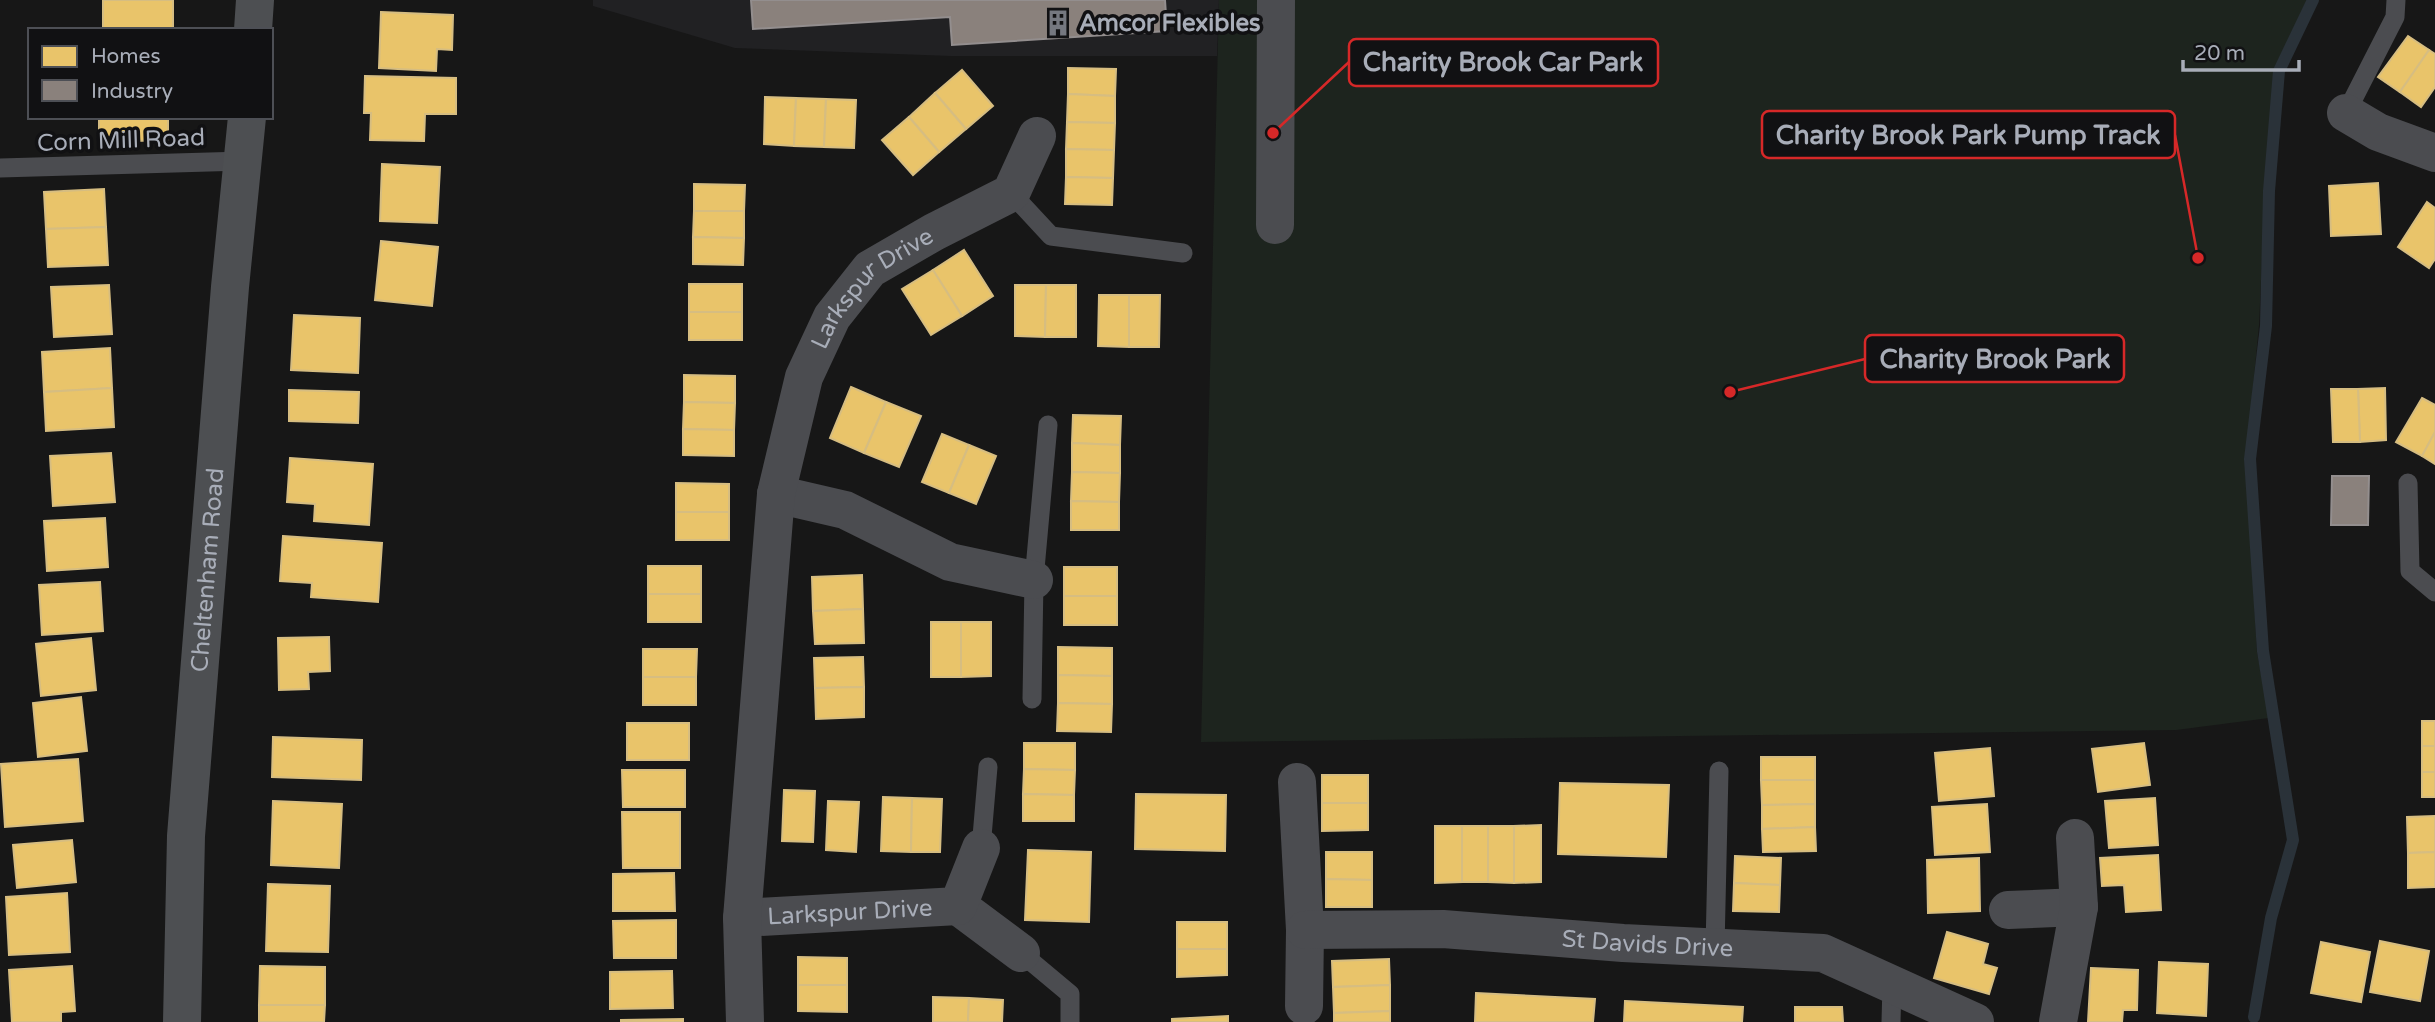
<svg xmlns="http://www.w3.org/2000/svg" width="2435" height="1022" viewBox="0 0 2435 1022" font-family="'Varela Round',sans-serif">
  <rect width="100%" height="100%" fill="#171717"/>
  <path fill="#212123" d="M593 0H1219L1217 56H951L735 48 593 6Z"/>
  <path fill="#1d241e" d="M1219 0H2307L2274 69 2265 191 2259 325 2246 459 2257 652 2269 718 2176 730 1201 742Z"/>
  <g fill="#e9c46a" stroke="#d6bd81" stroke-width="2">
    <rect x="103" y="0" width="70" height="30"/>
    <path d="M381 12 453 15 452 50 437 49 436 71 379 68Z"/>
    <path d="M2408 36 2429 50 2400 92 2378 77Z"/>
    <path d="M2429 50 2435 54V87L2421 107 2400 92Z"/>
    <path d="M1068 68 1116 69 1115 96 1068 94Z"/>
    <path d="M962 70 993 106 966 129 935 93Z"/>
    <path d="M365 76 456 78V114H425L424 141 370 140 371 113H364Z"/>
    <path d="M935 93 966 129 939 152 909 117Z"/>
    <path d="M1068 94 1115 96V123L1067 122Z"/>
    <path d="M765 97 796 98 794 146 764 144Z"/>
    <path d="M796 98 826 99 824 147 794 146Z"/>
    <path d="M826 99 856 100 854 148 824 147Z"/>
    <path d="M99 117H168V140L99 142Z"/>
    <path d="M909 117 939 152 913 175 882 140Z"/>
    <path d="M1067 122 1115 123 1114 150 1066 149Z"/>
    <path d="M1066 149 1114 150 1113 178 1066 177Z"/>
    <path d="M382 164 440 167 437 223 380 221Z"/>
    <path d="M1066 177 1113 178 1112 205 1065 204Z"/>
    <path d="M2378 183 2381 234 2331 236 2329 186Z"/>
    <path d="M694 184 745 185 744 211H694Z"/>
    <path d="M104 189 106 227 46 229 44 192Z"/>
    <path d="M2427 202 2435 208V259L2429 268 2398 247Z"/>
    <path d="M694 211H744V238L693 237Z"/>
    <path d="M106 227 108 265 48 267 46 229Z"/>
    <path d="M693 237 744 238 743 265 693 264Z"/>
    <path d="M381 241 438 247 432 306 375 300Z"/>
    <path d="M964 250 993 296 962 316 933 270Z"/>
    <path d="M933 270 962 316 931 335 902 289Z"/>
    <rect x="689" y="284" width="53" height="28"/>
    <path d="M109 285 112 334 54 337 51 287Z"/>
    <path d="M1015 285H1046L1045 337 1015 336Z"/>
    <path d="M1046 285H1076V337H1045Z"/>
    <path d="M1099 295H1129V347L1098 346Z"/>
    <path d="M1129 295H1160L1159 347H1129Z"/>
    <rect x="689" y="312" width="53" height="28"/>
    <path d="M294 315 360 318 358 373 291 370Z"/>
    <path d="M110 348 112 388 44 392 42 352Z"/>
    <path d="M684 375 735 376V403L684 402Z"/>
    <path d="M851 387 886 402 864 453 830 438Z"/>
    <path d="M112 388 114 427 46 431 44 392Z"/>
    <path d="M2385 388 2386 440 2360 442 2358 389Z"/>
    <path d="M2331 389H2358L2360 442H2333Z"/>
    <path d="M289 390 359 392 358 423 289 421Z"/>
    <path d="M2422 398 2435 405V432L2422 456 2396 442Z"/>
    <path d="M684 402 735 403 734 430 683 429Z"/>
    <path d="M886 402 921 416 899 467 864 453Z"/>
    <path d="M1073 415 1121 416 1120 445 1072 443Z"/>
    <path d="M683 429 734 430V456L683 455Z"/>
    <path d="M2435 432V464L2422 456Z"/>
    <path d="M942 434 969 445 949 493 922 482Z"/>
    <path d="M1072 443 1120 445V473L1072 472Z"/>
    <path d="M969 445 996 456 976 504 949 493Z"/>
    <path d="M111 453 115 502 53 506 50 456Z"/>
    <path d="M290 458 373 464 369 525 314 521 315 504 287 502Z"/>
    <path d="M1072 472 1120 473 1119 502 1071 501Z"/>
    <path d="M676 483 729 484V512H676Z"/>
    <path d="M1071 501 1119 502V530H1071Z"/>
    <rect x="676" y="512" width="53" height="28"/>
    <path d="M105 518 108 567 47 571 44 521Z"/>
    <path d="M283 536 382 543 378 602 311 597 312 583 280 581Z"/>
    <rect x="648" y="566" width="53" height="28"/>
    <rect x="1064" y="567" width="53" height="29"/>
    <path d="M862 575 863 609 813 611 812 577Z"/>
    <path d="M100 582 103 631 42 635 39 585Z"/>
    <rect x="648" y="594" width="53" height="28"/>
    <rect x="1064" y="596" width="53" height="29"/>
    <path d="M863 609 864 643 815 644 813 611Z"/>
    <rect x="931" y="622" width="30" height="55"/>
    <path d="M961 622H991V676L961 677Z"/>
    <path d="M329 637 330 671 308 672 309 689 279 690 278 638Z"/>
    <path d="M91 638 96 690 41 696 36 644Z"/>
    <path d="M1058 647 1112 648V676L1058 675Z"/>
    <path d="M643 649H697L696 677H643Z"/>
    <path d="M863 657 864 687 815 688 814 658Z"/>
    <path d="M1058 675 1112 676V704L1058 703Z"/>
    <rect x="643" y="677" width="53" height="28"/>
    <path d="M864 687V717L816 719 815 688Z"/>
    <path d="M81 697 87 751 38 757 33 703Z"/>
    <path d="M1058 703 1112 704 1111 732 1057 731Z"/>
    <rect x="2422" y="721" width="13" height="25"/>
    <rect x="627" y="723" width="62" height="37"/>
    <path d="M273 737 362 740 361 780 272 777Z"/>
    <path d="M1024 743H1075V770L1024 769Z"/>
    <path d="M2144 743 2150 785 2098 792 2092 749Z"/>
    <rect x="2422" y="746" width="13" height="26"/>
    <path d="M1990 748 1994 796 1939 801 1935 753Z"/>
    <rect x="1761" y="757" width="54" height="23"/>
    <path d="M78 759 83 821 5 827 1 764Z"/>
    <path d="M1024 769 1075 770 1074 795 1023 794Z"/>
    <path d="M622 770H685V807H623Z"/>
    <rect x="2422" y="772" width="13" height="25"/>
    <rect x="1322" y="775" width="46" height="28"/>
    <path d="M1761 780H1815V804L1762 805Z"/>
    <path d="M1560 783 1669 785 1666 857 1558 854Z"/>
    <path d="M784 790 815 791 813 842 782 841Z"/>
    <path d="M1023 794 1074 795V821H1023Z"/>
    <path d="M1136 794 1226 795 1225 851 1135 849Z"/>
    <path d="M883 797 912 798 911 852 881 851Z"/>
    <path d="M912 798 942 799 940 852H911Z"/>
    <path d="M2155 798 2158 845 2109 848 2105 801Z"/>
    <path d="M273 801 342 804 339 868 271 865Z"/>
    <path d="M828 801 859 802 856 852 826 850Z"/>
    <path d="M1322 803H1368V830L1322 831Z"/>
    <path d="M1815 804V827L1762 829V805Z"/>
    <path d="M1987 804 1990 852 1935 855 1932 807Z"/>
    <path d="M622 812H680V868H623Z"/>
    <path d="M2435 816V852L2408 853 2407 817Z"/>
    <path d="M1541 825V882L1514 883V826Z"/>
    <path d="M1435 826H1462V882L1435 883Z"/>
    <rect x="1462" y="826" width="26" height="56"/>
    <path d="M1488 826H1514V883L1488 882Z"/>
    <path d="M1815 827 1816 851 1763 852 1762 829Z"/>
    <path d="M72 840 76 882 17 888 13 845Z"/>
    <path d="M1028 850 1091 852 1089 922 1025 920Z"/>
    <path d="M1326 852H1372V880L1326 879Z"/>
    <path d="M2435 852V887L2408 888V853Z"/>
    <path d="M2158 855 2161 910 2126 912 2124 885 2102 886 2100 858Z"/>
    <path d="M1735 856 1781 858 1780 885 1734 883Z"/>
    <path d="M1979 858 1980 911 1928 913 1927 860Z"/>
    <path d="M674 873 675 911H613V874Z"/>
    <path d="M1326 879 1372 880V907H1326Z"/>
    <path d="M1734 883 1780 885 1779 912 1733 911Z"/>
    <path d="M268 884 330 886 328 952 266 951Z"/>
    <path d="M67 893 70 952 9 955 6 897Z"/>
    <path d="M676 920V958H614L613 921Z"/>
    <rect x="1177" y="922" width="50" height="27"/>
    <path d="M1947 932 1988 944 1983 964 1997 968 1989 994 1934 978Z"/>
    <path d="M2380 941 2429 951 2420 1001 2370 992Z"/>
    <path d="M2321 942 2370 952 2361 1002 2311 993Z"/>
    <path d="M1177 949H1227V975L1177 977Z"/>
    <path d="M798 957 847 958V985H798Z"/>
    <path d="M1389 959 1390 985 1333 987 1332 961Z"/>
    <path d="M2159 962 2208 964 2206 1016 2157 1013Z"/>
    <path d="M72 966 75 1011 61 1012V1022H12L9 970Z"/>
    <path d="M260 966 325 967V1005H259Z"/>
    <path d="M2091 968 2138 970 2137 1010H2123L2122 1022H2088Z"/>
    <path d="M672 971 673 1008 610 1009V972Z"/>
    <path d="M798 985H847V1012L798 1011Z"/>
    <path d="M1390 985V1011L1334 1013 1333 987Z"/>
    <path d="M1476 993 1595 999 1593 1022H1475Z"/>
    <path d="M933 997 969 998 968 1022H933Z"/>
    <path d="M969 998 1003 1000 1002 1022H968Z"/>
    <path d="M1625 1001 1743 1007 1742 1022H1624Z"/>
    <path d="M259 1005H325L324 1022H259Z"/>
    <path d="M1795 1007H1842L1843 1022H1795Z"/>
    <path d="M1390 1011V1022H1334V1013Z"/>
    <path d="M1228 1016V1022H1172V1019Z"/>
    <path d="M683 1019V1022H621V1020Z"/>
  </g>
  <g fill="#8a817c" stroke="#938e8e" stroke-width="2">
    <path d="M751 0H1165L1167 31 952 45 950 17 753 29Z"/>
    <path d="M2332 476H2369L2368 525H2331Z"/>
  </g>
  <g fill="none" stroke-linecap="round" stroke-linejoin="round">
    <path stroke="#2a3239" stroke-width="12" d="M2254 1017 2271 918 2293 840 2263 651 2250 459 2266 326 2269 191 2279 71 2313 0"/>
    <g stroke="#4b4c50" stroke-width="19">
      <path d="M2346 113 2395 17 2396 0"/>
      <path d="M0 168 244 161"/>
      <path d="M1011 193 1051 236 1183 253"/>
      <path d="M2408 483 2410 571 2435 592"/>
      <path d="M1032 699 1034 580 1048 425"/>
      <path d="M981 848 988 767"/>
      <path d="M1715 948 1719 771"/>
      <path d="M1021 953 1070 994V1022"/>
      <path d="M1891 1022 1892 984"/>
    </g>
    <g stroke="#4b4c50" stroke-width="38">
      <path d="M2346 113 2378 132 2435 153"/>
      <path d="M1275 225 1276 0"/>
      <path d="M776 494 845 510 950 562 1034 580"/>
      <path d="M1297 782 1305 930 1304 1006"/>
      <path d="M958 906 1021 953"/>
      <path d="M2008 910 2079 907"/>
      <path id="s1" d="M742 918 958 906 981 848"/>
      <path id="s2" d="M1305 930 1443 929 1623 943 1823 953 1975 1022"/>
      <path id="s3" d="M745 1022 742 918 776 494 804 377 832 317 870 269 934 232 1011 193 1037 136"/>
      <path d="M2058 1022 2079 907 2075 838"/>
    </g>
    <g stroke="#4d4f52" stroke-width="38">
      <path d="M253 30 255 0"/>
      <path id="s4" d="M182 1022 186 836 230 287 247 117"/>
    </g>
  </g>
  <defs>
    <g id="building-bare" transform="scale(2.1)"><path d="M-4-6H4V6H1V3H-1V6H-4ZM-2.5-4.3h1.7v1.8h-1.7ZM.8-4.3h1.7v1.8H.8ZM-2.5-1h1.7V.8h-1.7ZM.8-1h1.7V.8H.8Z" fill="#757880" stroke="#111113" stroke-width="2.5" paint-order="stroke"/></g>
  </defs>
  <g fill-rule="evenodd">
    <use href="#building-bare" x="1058" y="23"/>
  </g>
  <g text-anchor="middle" stroke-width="7" stroke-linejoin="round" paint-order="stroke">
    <g font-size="24" font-weight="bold" fill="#a8adb8" stroke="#111113" text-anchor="start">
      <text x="1079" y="31">Amcor Flexibles</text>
    </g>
    <g font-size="24" fill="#a8adb8" stroke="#111113">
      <text transform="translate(121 140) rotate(-2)" y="8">Corn Mill Road</text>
      <text dy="8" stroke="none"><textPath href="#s3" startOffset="765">Larkspur Drive</textPath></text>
      <text dy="8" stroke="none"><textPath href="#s4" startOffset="453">Cheltenham Road</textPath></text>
      <text dy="8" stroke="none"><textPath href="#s1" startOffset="108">Larkspur Drive</textPath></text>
      <text dy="8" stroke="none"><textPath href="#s2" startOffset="343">St Davids Drive</textPath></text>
    </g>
  </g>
  <path fill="none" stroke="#d62828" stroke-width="2.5" d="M1273 133L1349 62M2198 258L2175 135M1730 392L1865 359"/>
  <g fill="#d62828" stroke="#111113" stroke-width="2.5">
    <circle cx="1273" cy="133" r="7"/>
    <circle cx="2198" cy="258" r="7"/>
    <circle cx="1730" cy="392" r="7"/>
  </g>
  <g fill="#111113" stroke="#d62828" stroke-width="2.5">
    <rect x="1349" y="39" width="309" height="47" rx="7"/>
    <rect x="1762" y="111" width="413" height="47" rx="7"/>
    <rect x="1865" y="335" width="259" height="47" rx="7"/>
  </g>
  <g font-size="26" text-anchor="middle" font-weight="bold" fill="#a8adb8">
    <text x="1503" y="71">Charity Brook Car Park</text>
    <text x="1968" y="144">Charity Brook Park Pump Track</text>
    <text x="1995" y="368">Charity Brook Park</text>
  </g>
  <rect x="28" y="28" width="245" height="91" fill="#111113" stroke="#4d4f55" stroke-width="2"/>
  <rect x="42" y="46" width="35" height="21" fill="#e9c46a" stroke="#4d4f55" stroke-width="2"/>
  <text x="91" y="63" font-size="21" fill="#a8adb8">Homes</text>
  <rect x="42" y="80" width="35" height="21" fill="#8a817c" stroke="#4d4f55" stroke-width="2"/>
  <text x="91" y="98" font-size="21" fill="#a8adb8">Industry</text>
  <path d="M2183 60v10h116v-10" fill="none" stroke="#a8adb8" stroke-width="3.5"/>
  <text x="2194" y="60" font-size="21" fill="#a8adb8" stroke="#111113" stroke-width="5" paint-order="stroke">20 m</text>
</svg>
